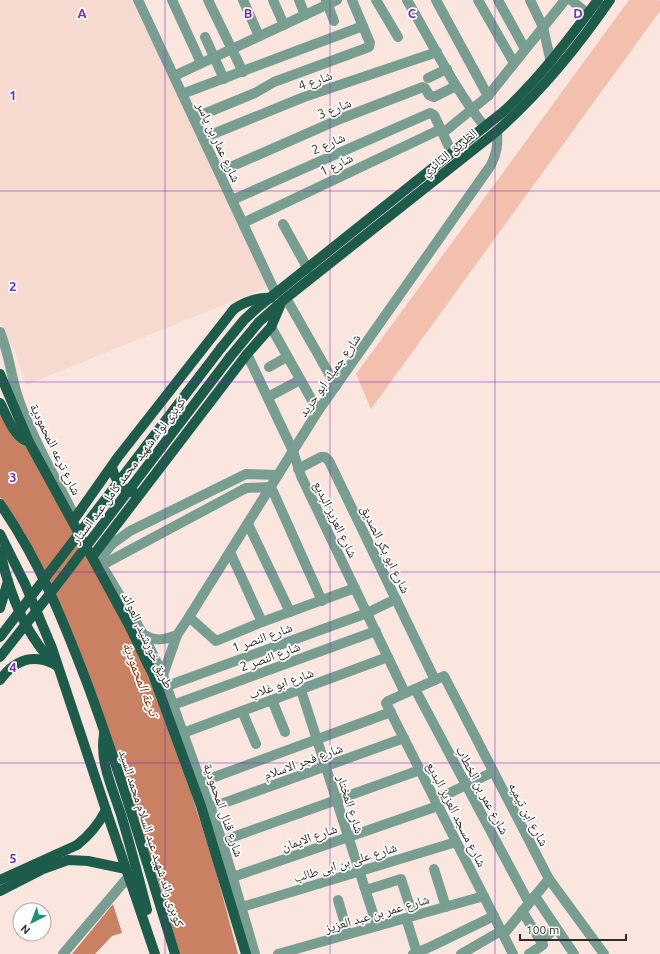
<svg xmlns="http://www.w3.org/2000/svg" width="660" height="954" viewBox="0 0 660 954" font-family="Ubuntu,'Noto Naskh Arabic',sans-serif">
  <rect width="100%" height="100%" fill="#fae6de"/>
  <path fill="#f6dacf" d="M0 0H131L191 119 268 287 26 385 14 349 0 323Z"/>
  <path fill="#f3c0ad" d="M629 0H658L660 1V11L371 409 356 374Z"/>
  <g fill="#ca8063">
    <path d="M0 413C7 427 12 442 27 447L134 642 153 689 191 793 214 864 238 954H180L153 865 24 532 0 497Z"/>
    <path d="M113 904 122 933 112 936 95 954H72Z"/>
  </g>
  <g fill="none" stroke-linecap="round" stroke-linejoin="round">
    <g stroke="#789e92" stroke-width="10">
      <path d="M138 0 276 294"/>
      <path d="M172 0 201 63"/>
      <path d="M208 0 243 72"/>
      <path d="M243 0 259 36"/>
      <path d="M273 0 284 25"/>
      <path d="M299 0 305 15"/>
      <path d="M326 0 334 21"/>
      <path d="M376 0 398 37"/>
      <path d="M407 0C432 43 454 88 485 127"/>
      <path d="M436 0 488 96"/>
      <path d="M478 0 514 63"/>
      <path d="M498 0 525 49"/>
      <path d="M530 0 543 27 551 63"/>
      <path d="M571 0 588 14"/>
      <path d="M205 37 224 79"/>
      <path d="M174 76 337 0"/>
      <path d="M428 78 447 69"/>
      <path d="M182 94 363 26"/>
      <path d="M194 118 255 93 274 82 369 47 370 43 352 0"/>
      <path d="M443 133 488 96 565 0"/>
      <path d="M203 138 304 97 437 52"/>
      <path d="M219 172 340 119 423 87 425 88 429 95 434 97 456 86"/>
      <path d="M232 200 430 113 434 115 452 153"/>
      <path d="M243 223 441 129"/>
      <path d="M283 224 308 269"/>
      <path d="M286 298 336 386"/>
      <path d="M271 327 318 411"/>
      <path d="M0 332C10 355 11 380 20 403 33 440 54 475 72 511"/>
      <path d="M247 354 293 451 301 476 405 693"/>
      <path d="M269 367 287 357"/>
      <path d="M268 397 300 380"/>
      <path d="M298 469 321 457H325L329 461 435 680"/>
      <path d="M248 524 290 612"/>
      <path d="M230 552 262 622"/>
      <path d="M99 560 112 544 130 531 246 474 278 475"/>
      <path d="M102 565 246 488 271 487 322 601"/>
      <path d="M104 569 143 634 163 675 173 705 222 841 255 954"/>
      <path d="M189 617 216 641 262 622 355 588"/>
      <path d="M143 634C155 642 164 640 177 635"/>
      <path d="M163 675 177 635 189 617 318 411 491 165C497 153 498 144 497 131"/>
      <path d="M167 686 367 613 396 599"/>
      <path d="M415 689 529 903"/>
      <path d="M301 690 377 926"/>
      <path d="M272 700 285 732"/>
      <path d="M173 705 376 631"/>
      <path d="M242 711 256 744"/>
      <path d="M183 733 388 657"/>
      <path d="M201 782 391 712"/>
      <path d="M435 800 493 772"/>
      <path d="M210 808 404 738"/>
      <path d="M222 841 420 770"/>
      <path d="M434 869 446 907"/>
      <path d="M233 877 438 806"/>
      <path d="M366 890 401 879 413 916"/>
      <path d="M535 896 574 954"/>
      <path d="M338 900 348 934"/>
      <path d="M242 907 456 842"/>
      <path d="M522 911 543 945 529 954"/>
      <path d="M406 918 417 953"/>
      <path d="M503 935 549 879"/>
      <path d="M541 941 556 928"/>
      <path d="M63 954 129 876"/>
      <path d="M278 954 484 896"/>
      <path d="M413 954 430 947 494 916"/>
      <path d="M461 954 501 931"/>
      <path d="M513 954 386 703 388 701 444 676 549 879 604 954"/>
    </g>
    <g stroke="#1d5c4b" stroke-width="10">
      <path d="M221 348 244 320 257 308 503 112C540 78 568 40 598 0"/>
      <path d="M230 357 259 322 286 298 497 131C541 92 577 48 610 0"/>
      <path d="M0 374 29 442 129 625 153 675 201 806 246 954"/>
      <path d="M0 403C7 415 14 439 29 442"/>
      <path d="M112 467C115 480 121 490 135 493"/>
      <path d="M0 504C39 560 63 620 87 683 120 772 147 863 175 954"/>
      <path d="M75 518 118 457 234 309C246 301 257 297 271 298"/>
      <path d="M0 534 25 584 52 648 106 810 155 954"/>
      <path d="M0 551C9 593 25 636 57 666"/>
      <path d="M95 553 247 354 271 327 280 306"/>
      <path d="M0 608 8 581"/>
      <path d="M0 680C14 661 31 653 54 664"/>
      <path d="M104 734C99 763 114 791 122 818 131 848 139 879 147 910"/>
      <path d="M0 880 77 845C90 835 98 825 106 810"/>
      <path d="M0 891 43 869 68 860 88 861 126 869"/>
    </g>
    <g stroke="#1d5c4b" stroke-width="10">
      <path d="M0 637 221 348"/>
      <path d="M0 657 56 586 230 357"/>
    </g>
  </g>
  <path fill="none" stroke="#7b2cbf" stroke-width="1" stroke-opacity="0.55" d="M165 0V954M330 0V954M495 0V954M0 191H660M0 382H660M0 572H660M0 763H660"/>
  <g text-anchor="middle" stroke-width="3.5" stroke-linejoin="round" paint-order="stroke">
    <g font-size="13" fill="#322b28" stroke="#fff">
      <text transform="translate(315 80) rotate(-19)" y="5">شارع 4</text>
      <text transform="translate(334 108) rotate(-22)" y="5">شارع 3</text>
      <text transform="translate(219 142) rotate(65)" y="5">شارع عمار بن ياسر</text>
      <text transform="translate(328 143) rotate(-24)" y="5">شارع 2</text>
      <text transform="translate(449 152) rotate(-39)" y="5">الطريق الدائري</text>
      <text transform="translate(336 164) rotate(-26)" y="5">شارع 1</text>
      <text transform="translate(329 375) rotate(-55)" y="5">شارع جميله ابو حريد</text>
      <text transform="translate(56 449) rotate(64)" y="5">شارع ترعه المحمودية</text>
      <text transform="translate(128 470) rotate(-53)" y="5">كوبرى لواء شهيد محمد كامل عبد الستار</text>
      <text transform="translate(336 519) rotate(64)" y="5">شارع العزيز البديع</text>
      <text transform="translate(386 549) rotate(64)" y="5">شارع ابو بكر الصديق</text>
      <text transform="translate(262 637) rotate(-20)" y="5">شارع النصر 1</text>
      <text transform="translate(148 640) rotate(65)" y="5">طريق خورشيد, العوائد</text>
      <text transform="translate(270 656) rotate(-20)" y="5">شارع النصر 2</text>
      <text transform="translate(281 683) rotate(-20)" y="5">شارع ابو غلاب</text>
      <text transform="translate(303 761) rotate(-20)" y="5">شارع فجر الاسلام</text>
      <text transform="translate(483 790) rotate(62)" y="5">شارع عمر بن الخطاب</text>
      <text transform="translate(351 804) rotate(72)" y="5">شارع المختار</text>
      <text transform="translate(224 810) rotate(71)" y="5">شارع قنال المحمودية</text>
      <text transform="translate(457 814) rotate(63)" y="5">شارع مسجد العزيز البديع</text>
      <text transform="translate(529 814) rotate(62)" y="5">شارع ابن تيميه</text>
      <text transform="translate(309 837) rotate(-19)" y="5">شارع الايمان</text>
      <text transform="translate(152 838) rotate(72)" y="5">كوبرى رائد شهيد عبد السلام محمد السيد</text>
      <text transform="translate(345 862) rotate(-17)" y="5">شارع على بن ابى طالب</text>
      <text transform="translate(377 913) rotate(-16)" y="5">شارع عمر بن عبد العزيز</text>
    </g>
    <g font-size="14" font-style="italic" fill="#8c3304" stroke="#fff">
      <text transform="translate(141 679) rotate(69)" y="5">ترعة المحمودية</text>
    </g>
  </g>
  <g font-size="13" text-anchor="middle" font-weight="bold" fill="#7b2cbf" stroke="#fff" stroke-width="3.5" stroke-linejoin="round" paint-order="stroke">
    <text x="82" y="18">A</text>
    <text x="248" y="18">B</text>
    <text x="412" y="18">C</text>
    <text x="578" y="18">D</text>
    <text x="13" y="100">1</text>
    <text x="13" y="291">2</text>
    <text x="13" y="482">3</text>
    <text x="13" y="672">4</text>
    <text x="13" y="863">5</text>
  </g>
  <g transform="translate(32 922) rotate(222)"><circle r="19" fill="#ffffff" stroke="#adaaa9"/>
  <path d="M0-3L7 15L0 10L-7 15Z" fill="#1a9277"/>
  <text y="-6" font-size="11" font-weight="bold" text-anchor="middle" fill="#322b28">N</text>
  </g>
  <path d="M520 934v6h106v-6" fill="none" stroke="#322b28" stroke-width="2"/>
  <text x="526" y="934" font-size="12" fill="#322b28" stroke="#ffffff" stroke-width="3" paint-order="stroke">100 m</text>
</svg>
